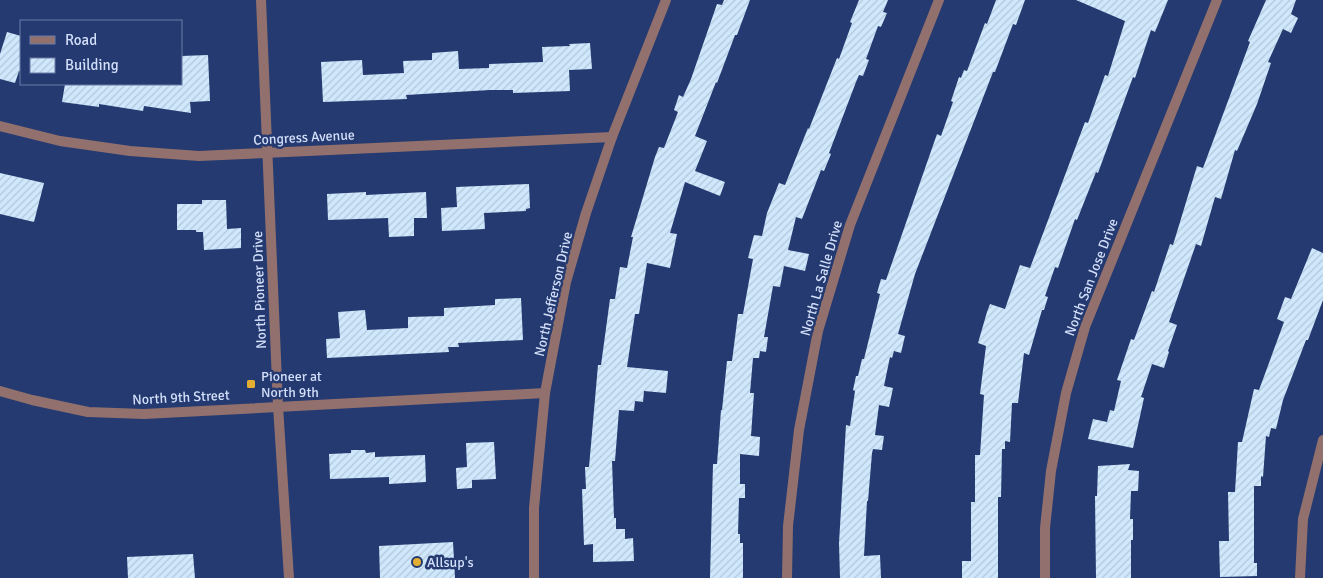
<svg xmlns="http://www.w3.org/2000/svg" width="1323" height="578" viewBox="0 0 1323 578" font-family="Signika,sans-serif">
  <defs>
    <pattern id="building-hatch" width="6" height="6" patternUnits="userSpaceOnUse" patternTransform="scale(1.25)"><rect width="6" height="6" fill="#d0e8fd"/><path d="M-1 1l2-2M0 6l6-6M5 7l2-2" fill="none" stroke="#b3c7d9"/></pattern>
  </defs>
  <rect width="100%" height="100%" fill="#243a70"/>
  <g fill="url(#building-hatch)">
    <path d="M724 0H750L737 35H735L717 83 716 82 695 136 707 141 695 171 725 182 720 196 685 182 670 233 677 234 670 268 647 263 639 314H635L627 367 668 371 666 393 644 391 643 402 635 401 634 411 619 410 615 461H612L614 518H616V529H625V539L633 538 634 561 593 562V544L584 545 582 489H586L585 467H589L598 365H601L610 299H615L620 267 627 268 633 237H631L655 157 659 147 664 148 678 112 674 110 679 95 683 97 691 79 717 4 722 5Z"/>
    <path d="M859 0H888L883 12 887 13 881 27 878 26 866 59 869 60 863 76 859 75 856 82 829 153 831 154 824 171 821 170 802 219 796 217 788 250 809 254 805 271 784 266 780 287 773 286 764 337H768L766 352 760 351 759 358H753L750 393H754L751 436 760 437 759 456 740 454V484H745V498H739L738 534H740V543H743V578H710L713 464H717L721 410H722L727 361H732L738 314H743L753 259 748 258 754 235 762 236 767 213 779 183 785 185 808 128 809 129 837 58 839 59 852 23 850 22Z"/>
    <path d="M996 0H1025L1016 25 1013 24 995 72H993L915 274 898 334 905 336 901 353 894 351 892 358 890 357 884 386 893 388 889 407 879 405 875 435 884 436 882 450 873 449 872 453 868 501H867L864 556 880 555 881 578H840L839 543 846 425 850 426 855 391 853 390 856 376H858L862 359H864L880 294 877 293 881 279 886 280 937 134 941 136 953 102 951 101 959 77 961 78 964 70 967 71 985 23 987 24Z"/>
    <path d="M1076 0H1168L1155 32 1151 30 1135 78 1133 77 1098 173 1096 172 1077 220 1075 219 1058 268 1055 267 1045 296 1048 297 1044 310H1042L1029 355 1024 353 1018 403H1012L1010 442 1005 441V449H1002L1001 497H998V578H962V561H971V502H975V455H980L984 395 980 394 986 346 978 343 987 312 990 304 1005 309 1020 265 1030 268 1085 122 1088 123 1105 75 1108 76 1125 21Z"/>
    <path d="M1266 0H1296L1291 14 1298 18 1291 33 1283 29 1268 62 1271 63 1257 104 1237 151 1235 150 1221 199 1215 197 1201 246 1196 244 1169 322 1177 325 1168 351 1169 352 1164 368 1152 364 1141 397 1144 398 1133 448 1088 439 1093 419 1107 422 1110 410 1114 411 1121 381 1117 380 1131 339 1134 340 1152 291 1154 292 1170 244 1173 245 1197 166 1203 168 1250 42 1248 41Z"/>
    <path d="M7 32 21 36V72L19 71 15 83 0 79V54Z"/>
    <path d="M590 43 592 69 569 70 570 91 513 93V90H490L406 95 407 99 323 102 321 62 362 60 363 75 404 73 403 61 432 60V53L458 51 459 69 489 68V64L543 62 542 47 570 46 569 44Z"/>
    <path d="M208 55 210 101 190 102 191 113 144 106 143 111 99 104V107L62 102 65 84H181V56Z"/>
    <path d="M0 173 44 183 34 222 0 214Z"/>
    <path d="M529 184 530 208 526 209V211L484 213 485 229 442 231 441 208 457 207 456 187Z"/>
    <path d="M366 192V195L426 192 427 218H414V236L389 237 388 218 328 220 327 194Z"/>
    <path d="M202 200H226L227 229 241 228V248L204 250 203 232H196V230H177V204H202Z"/>
    <path d="M1312 248 1323 253V300L1308 340H1306L1283 400 1276 429 1271 428 1269 437 1266 436 1263 477 1261 476V486H1254V563H1257V576L1220 577 1219 541H1229L1228 492H1235L1238 442H1242L1254 389 1259 390 1284 322 1277 319 1285 297 1291 299Z"/>
    <path d="M521 298 523 340 458 343 459 347H448L449 352 327 358 326 339 340 338 338 312 365 310 367 330 408 328V317L444 316V308L495 305V299Z"/>
    <path d="M494 442 496 479 472 480V488L457 489 456 468 467 467 466 443Z"/>
    <path d="M351 450H365L366 453 375 452V457L425 455 426 482 389 484V477L330 479 329 454 351 453Z"/>
    <path d="M1130 464 1128 470 1139 471 1138 491H1131L1130 519H1133V540H1131V578H1096L1095 496H1097L1098 466Z"/>
    <path d="M453 542 455 578H380L379 546Z"/>
    <path d="M193 554 195 578H128L127 557Z"/>
  </g>
  <g fill="none" stroke-linecap="round" stroke-linejoin="round">
    <g stroke="#92706d" stroke-width="10">
      <path d="M0 126 60 141 130 151 199 156 612 137"/>
      <path d="M0 391 32 400 88 412 144 414 545 393"/>
      <path d="M534 578V508L545 393 566 282 586 213 612 137 666 0"/>
      <path d="M787 578 788 526 799 430 818 331 850 225 939 0"/>
      <path d="M1045 578V528L1051 471 1066 393 1085 327 1217 0"/>
      <path d="M1300 578 1303 519 1323 440"/>
    </g>
    <path stroke="#92706d" stroke-width="10" d="M261 0 278 406 289 578"/>
  </g>
  <g fill="#e2af34" stroke="#243a70" stroke-width="2">
    <rect x="246" y="379" width="10" height="10" rx="2.5"/>
    <circle cx="417" cy="562" r="5"/>
  </g>
  <g text-anchor="middle" stroke-width="5" stroke-linejoin="round" paint-order="stroke">
    <g font-size="14" fill="#d3dffa" stroke="#243a70">
      <text transform="translate(304 137) rotate(-3)" y="5">Congress Avenue</text>
      <text transform="translate(1091 277) rotate(-69)" y="5">North San Jose Drive</text>
      <text transform="translate(821 278) rotate(-74)" y="5">North La Salle Drive</text>
      <text transform="translate(259 290) rotate(-92)" y="5">North Pioneer Drive</text>
      <text transform="translate(553 294) rotate(-77)" y="5">North Jefferson Drive</text>
      <text transform="translate(181 397) rotate(-3)" y="5">North 9th Street</text>
    </g>
    <g font-size="14" fill="#d3dffa" stroke="#243a70" text-anchor="start">
      <text x="261" y="381">Pioneer at<tspan x="261" dy="16">North 9th</tspan></text>
      <text x="427" y="567">Allsup's</text>
    </g>
  </g>
  <rect x="20" y="20" width="162" height="65" fill="#243a70" stroke="#6a7ca7"/>
  <rect x="30" y="36" width="25" height="8" fill="#92706d" stroke="#6a7ca7"/>
  <text x="65" y="45" font-size="15" fill="#d3dffa">Road</text>
  <rect x="30" y="58" width="25" height="15" fill="url(#building-hatch)" stroke="#6a7ca7"/>
  <text x="65" y="70" font-size="15" fill="#d3dffa">Building</text>
</svg>
